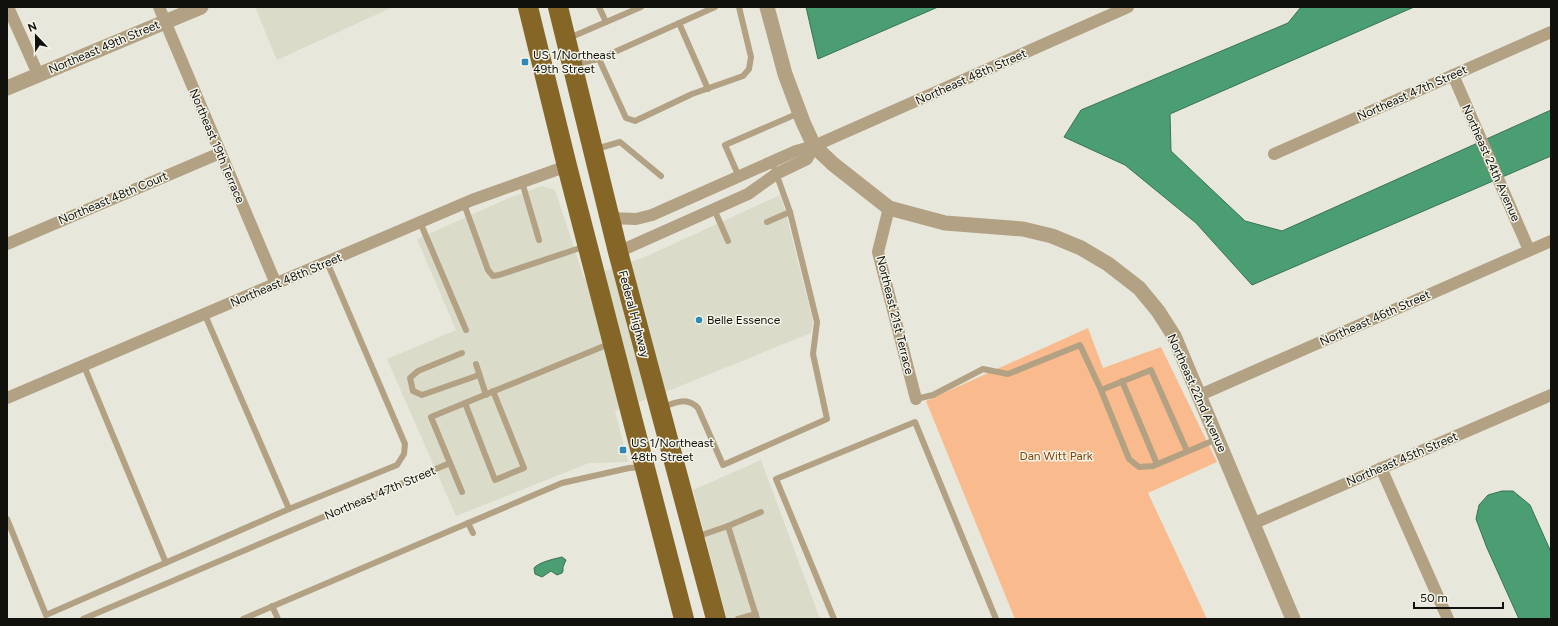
<svg xmlns="http://www.w3.org/2000/svg" width="1558" height="626" viewBox="0 0 1558 626" font-family="Figtree,sans-serif">
  <rect width="100%" height="100%" fill="#e7e7dc"/>
  <g fill="#dbdbc9">
    <path d="M255 7H393L277 60Z"/>
    <path d="M542 186 555 190 584 278 645 257 780 195 785 210 813 321 811 333 668 391 615 411 628 462 589 463 456 516 387 359 456 330 417 239 509 198Z"/>
    <path d="M761 460 820 619H727L693 490Z"/>
  </g>
  <path fill="#f9bb8e" d="M1088 328 1103 368 1161 347 1217 462 1148 493 1207 619H1015L926 401Z"/>
  <g fill="#4b9d72" stroke="#397354">
    <path d="M806 7H938L818 59Z"/>
    <path d="M1301 7H1414L1170 114 1171 151 1245 221 1282 231 1551 110V156L1252 285 1196 223 1125 165 1064 137 1081 110 1288 23Z"/>
    <path d="M1502 491H1513L1530 505 1551 552V619H1519L1487 548 1476 519 1479 505 1488 495Z"/>
    <path d="M562 557 566 560 563 567V571L562 573 557 575 551 571 542 577 535 574 534 568C539 562 554 559 562 557Z"/>
  </g>
  <g fill="none" stroke-linecap="round" stroke-linejoin="round">
    <g stroke="#b2a182" stroke-width="6">
      <path d="M599 7 606 22"/>
      <path d="M679 23 708 89"/>
      <path d="M569 38 641 7"/>
      <path d="M599 59 626 118 635 121 692 94 743 76 749 69 751 57 739 7"/>
      <path d="M576 64 599 59 715 7"/>
      <path d="M596 149 620 142 661 176"/>
      <path d="M739 177 725 145 799 113"/>
      <path d="M522 182 539 240"/>
      <path d="M464 204 488 270 493 276 499 275 586 246"/>
      <path d="M714 209 728 241"/>
      <path d="M420 222 466 330"/>
      <path d="M767 222 790 212"/>
      <path d="M205 315 289 509"/>
      <path d="M462 353 418 371 410 378 413 391 422 395 479 375"/>
      <path d="M476 364 486 395"/>
      <path d="M84 366 166 563"/>
      <path d="M1122 381 1157 464"/>
      <path d="M1101 390 1151 370 1187 451"/>
      <path d="M916 399 933 395 983 369 1008 374 1080 345 1101 390 1129 459 1139 467 1153 466 1217 439"/>
      <path d="M465 403 495 480 524 468 493 391"/>
      <path d="M662 407C676 403 686 396 698 408L723 465 827 419 813 354 817 322 790 212 772 162"/>
      <path d="M462 492 431 417 609 344"/>
      <path d="M7 519 46 615 289 509 397 465 404 454 405 444 327 262"/>
      <path d="M468 523 473 533"/>
      <path d="M728 526 761 512"/>
      <path d="M696 537 728 526 757 619"/>
      <path d="M272 606 278 619"/>
      <path d="M83 619 450 463"/>
      <path d="M243 619 562 483 629 468 642 467"/>
      <path d="M738 619 756 614"/>
      <path d="M834 619 776 479 915 422 996 619"/>
    </g>
    <g stroke="#b2a182" stroke-width="12">
      <path d="M8 7 38 74"/>
      <path d="M159 7 276 284"/>
      <path d="M1453 75 1529 250"/>
      <path d="M1274 154 1551 32"/>
      <path d="M889 208 878 252 916 399"/>
      <path d="M610 218 636 219 652 215 796 151 814 146 1128 7"/>
      <path d="M7 244 220 153"/>
      <path d="M618 252 748 194 776 174 807 159 814 146"/>
      <path d="M1200 395 1551 241"/>
      <path d="M7 398 472 200 567 166"/>
      <path d="M1381 468 1448 619"/>
      <path d="M1252 524 1551 395"/>
    </g>
    <g stroke="#b2a182" stroke-width="15">
      <path d="M767 7 785 74 803 122 814 146 833 164 889 208 945 223 1023 229 1052 236 1081 248 1108 264 1139 288 1158 311 1174 336 1293 619"/>
      <path d="M7 88 201 7"/>
    </g>
    <g stroke="#856627" stroke-width="20">
      <path d="M528 7 567 166 684 619"/>
      <path d="M558 7 618 252 716 619"/>
    </g>
  </g>
  <g fill="#2e89b6" stroke="#f4f4e9" stroke-width="1.5">
    <rect x="521" y="58" width="8" height="8" rx="2"/>
    <circle cx="699" cy="320" r="4"/>
    <rect x="619" y="446" width="8" height="8" rx="2"/>
  </g>
  <g text-anchor="middle" stroke-width="3" stroke-linejoin="round" paint-order="stroke">
    <g font-size="12" fill="#10100d" stroke="#f4f4e9">
      <text transform="translate(104 47) rotate(-23)" y="4">Northeast 49th Street</text>
      <text transform="translate(971 77) rotate(-24)" y="4">Northeast 48th Street</text>
      <text transform="translate(1412 93) rotate(-24)" y="4">Northeast 47th Street</text>
      <text transform="translate(217 146) rotate(67)" y="4">Northeast 19th Terrace</text>
      <text transform="translate(1491 163) rotate(66)" y="4">Northeast 24th Avenue</text>
      <text transform="translate(113 198) rotate(-23)" y="4">Northeast 48th Court</text>
      <text transform="translate(286 280) rotate(-23)" y="4">Northeast 48th Street</text>
      <text transform="translate(634 314) rotate(75)" y="4">Federal Highway</text>
      <text transform="translate(895 315) rotate(76)" y="4">Northeast 21st Terrace</text>
      <text transform="translate(1375 318) rotate(-24)" y="4">Northeast 46th Street</text>
      <text transform="translate(1197 393) rotate(66)" y="4">Northeast 22nd Avenue</text>
      <text transform="translate(1402 459) rotate(-23)" y="4">Northeast 45th Street</text>
      <text transform="translate(380 493) rotate(-23)" y="4">Northeast 47th Street</text>
    </g>
    <g font-size="12" fill="#10100d" stroke="#f4f4e9" text-anchor="start">
      <text x="533" y="59">US 1/Northeast<tspan x="533" dy="14">49th Street</tspan></text>
      <text x="707" y="324">Belle Essence</text>
      <text x="631" y="447">US 1/Northeast<tspan x="631" dy="14">48th Street</tspan></text>
    </g>
    <g font-size="12" fill="#824405" stroke="#f4f4e9">
      <text x="1056" y="460">Dan Witt Park</text>
    </g>
  </g>
  <rect width="1558" height="626" fill="none" stroke="#10100d" stroke-width="16"/>
  <g transform="translate(36 36) rotate(338)" stroke="#f4f4e9" stroke-width="3" paint-order="stroke">
  <path d="M0-3L7 15L0 10L-7 15Z" fill="#10100d"/>
  <text y="-6" font-size="11" font-weight="bold" text-anchor="middle" fill="#10100d">N</text>
  </g>
  <path d="M1414 602v6h89v-6" fill="none" stroke="#10100d" stroke-width="2"/>
  <text x="1420" y="602" font-size="12" fill="#10100d" stroke="#f4f4e9" stroke-width="3" paint-order="stroke">50 m</text>
</svg>
